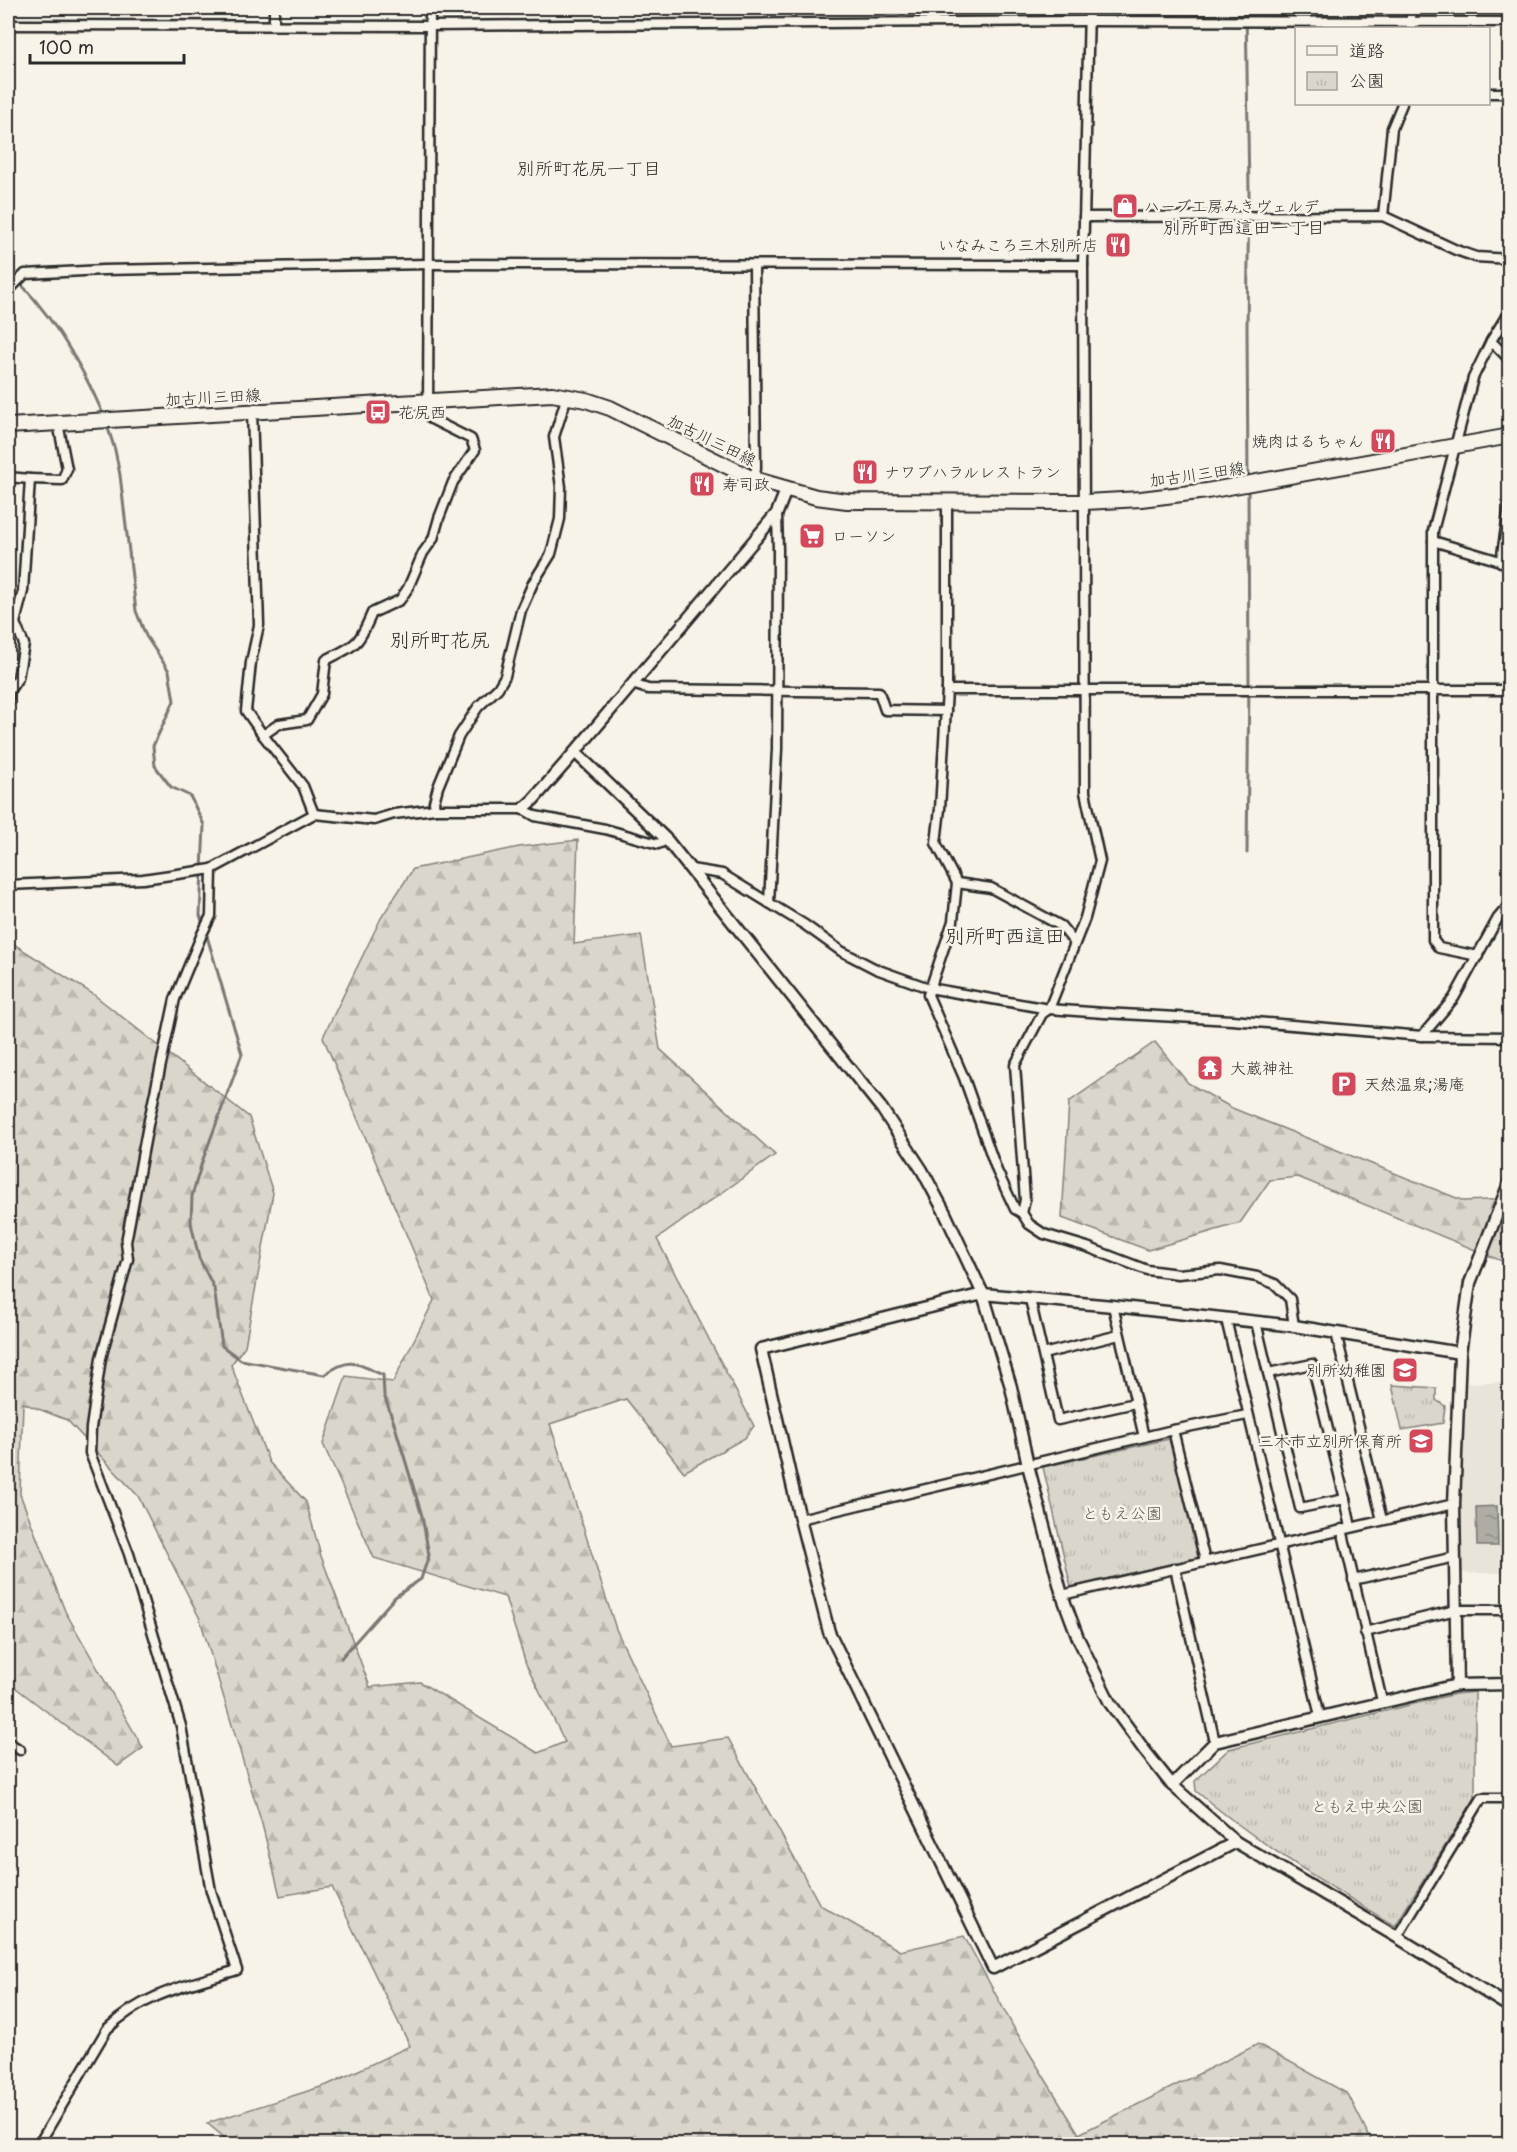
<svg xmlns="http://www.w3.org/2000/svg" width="1517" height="2152" viewBox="0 0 1517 2152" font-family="'Playpen Sans','Klee One',sans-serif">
  <defs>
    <pattern id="forest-firs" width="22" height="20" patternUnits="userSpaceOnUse" patternTransform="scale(1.5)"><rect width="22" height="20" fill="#dad6cc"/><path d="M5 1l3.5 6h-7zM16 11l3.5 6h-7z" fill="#bbb8af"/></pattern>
    <pattern id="park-tufts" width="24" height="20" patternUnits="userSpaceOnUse" patternTransform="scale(1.5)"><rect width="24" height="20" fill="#dad6cc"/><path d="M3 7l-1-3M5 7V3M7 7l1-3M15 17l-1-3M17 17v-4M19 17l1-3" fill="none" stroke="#bbb8af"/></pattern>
    <pattern id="water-ripples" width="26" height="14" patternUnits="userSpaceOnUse" patternTransform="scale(1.5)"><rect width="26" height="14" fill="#afaca4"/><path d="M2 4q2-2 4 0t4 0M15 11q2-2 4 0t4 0" fill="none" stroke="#8f8c86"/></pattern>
  </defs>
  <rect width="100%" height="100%" fill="#f7f3e8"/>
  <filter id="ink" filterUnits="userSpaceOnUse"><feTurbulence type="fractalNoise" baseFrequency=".0167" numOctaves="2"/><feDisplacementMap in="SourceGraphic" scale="12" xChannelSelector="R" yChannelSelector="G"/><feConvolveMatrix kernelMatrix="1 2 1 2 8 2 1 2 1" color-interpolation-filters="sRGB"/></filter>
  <g filter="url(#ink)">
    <path fill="#e8e4da" d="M1509 1382V1573H1462L1461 1449 1464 1383Z"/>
    <g fill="url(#forest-firs)" stroke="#82807c" stroke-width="1.5">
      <path d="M578 840 574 944 641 935 660 1049 775 1155 657 1239 754 1426 745 1438 684 1472 626 1399 550 1424 616 1629 671 1746 728 1738 820 1905 900 1951 964 1936 1014 2028 1079 2134 1258 2044 1348 2094 1373 2144H232L207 2123 327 2085 410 2046 332 1887 280 1896 262 1824 200 1619 138 1496 67 1420 23 1403 20 1494 65 1611 143 1748 118 1766 8 1682V942L15 945 93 994 249 1117 273 1193 245 1346 231 1365 269 1462 306 1502 321 1556 370 1687 420 1682 538 1753 565 1742 526 1664 505 1597 374 1558 323 1444 346 1376 393 1382 434 1300 323 1037 381 918 413 869 519 847Z"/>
      <path d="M1155 1042 1188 1083 1232 1108 1464 1201 1509 1199V1264L1298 1177 1270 1180 1240 1223 1148 1250 1062 1218 1069 1102Z"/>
    </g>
    <g fill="url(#park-tufts)" stroke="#82807c" stroke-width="1.5">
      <path d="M1392 1385 1436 1388V1400L1445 1406 1443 1423 1402 1430Z"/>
      <path d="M1169 1439 1200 1557 1071 1587 1043 1467Z"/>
      <path d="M1475 1692V1798L1395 1926C1327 1884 1258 1844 1196 1791L1195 1781 1229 1749 1455 1694Z"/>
    </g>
    <path fill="url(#water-ripples)" stroke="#7a7874" stroke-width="1.5" d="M1497 1506 1498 1546H1477L1476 1507Z"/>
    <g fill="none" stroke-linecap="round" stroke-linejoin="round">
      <g stroke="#7a7874" stroke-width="3">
        <path d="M1246 8 1249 192 1247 328 1248 479"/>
        <path d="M8 271C49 310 81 363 104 416"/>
        <path d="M107 425 115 450 120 475 136 611 146 636 169 671 174 701 153 746 155 766 171 787 190 796 204 825 200 915 204 927"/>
        <path d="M1247 853 1249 681 1248 489"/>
        <path d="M206 933 242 1054 202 1162 192 1196 191 1223 199 1258 214 1288 222 1346 241 1360 324 1375C351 1356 355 1363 383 1375L384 1395 394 1423 422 1516 429 1555 421 1579 395 1597 341 1658"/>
      </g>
      <g stroke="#2b2b2b" stroke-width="13">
        <g id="minor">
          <path d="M1089 8 1083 265 1085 792 1100 861 1085 918 1049 1009 1042 1014 1015 1065 1025 1200 1022 1213 1029 1224 1044 1234 1087 1247 1147 1270 1178 1274 1220 1270 1257 1277 1275 1284 1290 1299 1294 1326"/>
          <path d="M8 25 429 26 1088 21 1510 22"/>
          <path d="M274 25V8"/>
          <path d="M1411 28V8"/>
          <path d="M1488 93H1510"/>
          <path d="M1383 216 1392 128 1402 104"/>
          <path d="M1084 217 1383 216 1456 250 1476 257 1510 259"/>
          <path d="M8 288H11L25 274 103 270 429 264 1083 265"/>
          <path d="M1491 341 1510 360"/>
          <path d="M252 411 259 625 251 662 246 711 263 735"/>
          <path d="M8 477 30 479"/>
          <path d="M753 479 756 469 754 265"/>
          <path d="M947 503V690L940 809 936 843 957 883 953 921 928 995 964 1078 997 1171 1015 1209 1022 1213"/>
          <path d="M1433 541 1510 564"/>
          <path d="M1501 562 1510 500"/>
          <path d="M632 684 648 689 879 692 885 710 946 711"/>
          <path d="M947 690H1510"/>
          <path d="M8 704 9 691 18 678 24 644 15 623 23 591 30 479 62 480 67 469 58 423"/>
          <path d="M435 809 434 802 438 787 459 736 478 707 498 688 505 676 521 610 533 583 551 554 560 519 561 487 554 437 567 396"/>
          <path d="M314 814 303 786 263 735 279 724 307 720 322 694 326 660C357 644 358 646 372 613L400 600 408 588 423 553 433 539 439 518 453 482 475 450 471 439 431 419 428 414 430 8"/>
          <path d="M691 869 722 874 805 925 841 951 876 969 929 988 1049 1009 1104 1013 1232 1020 1422 1036 1510 1037"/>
          <path d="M957 883 991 888 1061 926 1074 942"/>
          <path d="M8 885 143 879 212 869 314 814 374 820 394 814 435 809H523L535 816 605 829 658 844 667 840"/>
          <path d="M769 903 777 749 778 551 777 513"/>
          <path d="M1478 956 1439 948 1433 940V531L1473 378 1491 341 1510 310"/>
          <path d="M1422 1036 1454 998 1498 918 1510 904"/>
          <path d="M1030 1299 1058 1420 1135 1403"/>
          <path d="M1113 1306 1144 1437"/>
          <path d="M1226 1319 1320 1716"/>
          <path d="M1256 1322 1300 1508 1345 1499 1351 1527"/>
          <path d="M1336 1333 1382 1520"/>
          <path d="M1043 1354 1119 1335"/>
          <path d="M1268 1373 1312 1364 1345 1499"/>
          <path d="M1173 1430 1205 1561"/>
          <path d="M800 1519 1173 1430 1247 1415"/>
          <path d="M1342 1529 1382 1701"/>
          <path d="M1175 1568 1215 1742"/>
          <path d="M1353 1580 1455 1557"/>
          <path d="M1062 1595 1454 1504"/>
          <path d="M1365 1632 1456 1610H1510"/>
          <path d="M8 1742 20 1750"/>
          <path d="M1397 1937 1482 1798H1510"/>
          <path d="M39 2144 107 2029C144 1993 189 1985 237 1970L211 1891 181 1726 129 1554 90 1453 91 1428 101 1358 128 1259 126 1242 148 1125 175 999 202 934 211 916 212 869"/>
        </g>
      </g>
      <g stroke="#2b2b2b" stroke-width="15">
        <g id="tertiary">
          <path d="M575 752 667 840 882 1109 922 1170 944 1211 983 1294 1011 1387 1028 1465 1062 1595 1078 1638 1110 1703 1145 1751 1172 1785 1236 1842 1397 1937 1510 2007"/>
          <path d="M523 809 533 800 575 752 746 550 777 513 786 490"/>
          <path d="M1457 1685 1454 1504 1460 1353 1470 1283 1510 1181"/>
          <path d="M1172 1785 1215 1742 1457 1685 1510 1684"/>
          <path d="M1236 1842 993 1968 829 1632 800 1519 761 1349 983 1294 1113 1306 1294 1326 1460 1353"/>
        </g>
      </g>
      <g stroke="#2b2b2b" stroke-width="18">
        <path id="primary" d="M8 426 552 394 586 400 610 408 753 479 816 497 847 501 1085 502 1141 499 1207 491 1510 436"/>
      </g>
      <use href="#minor" stroke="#f7f3e8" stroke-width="8"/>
      <use href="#tertiary" stroke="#f7f3e8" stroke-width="10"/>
      <use href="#primary" stroke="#f7f3e8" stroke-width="14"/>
    </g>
  </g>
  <defs>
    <g id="shop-square" transform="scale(1.35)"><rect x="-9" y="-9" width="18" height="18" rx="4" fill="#d1495b" stroke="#f7f3e8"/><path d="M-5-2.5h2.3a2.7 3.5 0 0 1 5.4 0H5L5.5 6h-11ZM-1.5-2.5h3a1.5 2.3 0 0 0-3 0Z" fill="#fff"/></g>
    <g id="restaurant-square" transform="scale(1.35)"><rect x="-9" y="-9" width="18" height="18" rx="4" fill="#d1495b" stroke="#f7f3e8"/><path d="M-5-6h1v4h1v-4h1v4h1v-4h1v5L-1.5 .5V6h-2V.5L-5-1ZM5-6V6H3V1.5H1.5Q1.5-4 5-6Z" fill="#fff"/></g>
    <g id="bus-square" transform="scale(1.35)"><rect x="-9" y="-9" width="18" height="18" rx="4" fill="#d1495b" stroke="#f7f3e8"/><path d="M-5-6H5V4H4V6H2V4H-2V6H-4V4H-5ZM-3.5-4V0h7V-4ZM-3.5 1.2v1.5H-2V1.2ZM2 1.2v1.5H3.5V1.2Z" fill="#fff"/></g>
    <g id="supermarket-square" transform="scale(1.35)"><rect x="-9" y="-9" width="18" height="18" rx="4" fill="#d1495b" stroke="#f7f3e8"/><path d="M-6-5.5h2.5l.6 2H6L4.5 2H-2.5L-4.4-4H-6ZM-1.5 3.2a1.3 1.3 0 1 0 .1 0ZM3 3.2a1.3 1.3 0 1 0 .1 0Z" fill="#fff"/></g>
    <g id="temple-square" transform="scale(1.35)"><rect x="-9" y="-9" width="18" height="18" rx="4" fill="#d1495b" stroke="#f7f3e8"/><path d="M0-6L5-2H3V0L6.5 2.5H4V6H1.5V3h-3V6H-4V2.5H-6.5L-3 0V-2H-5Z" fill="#fff"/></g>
    <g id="parking-square" transform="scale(1.35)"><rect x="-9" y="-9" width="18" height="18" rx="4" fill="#d1495b" stroke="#f7f3e8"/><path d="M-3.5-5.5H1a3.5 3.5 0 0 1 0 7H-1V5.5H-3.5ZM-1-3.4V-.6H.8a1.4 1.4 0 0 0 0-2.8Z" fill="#fff"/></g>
    <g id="school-square" transform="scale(1.35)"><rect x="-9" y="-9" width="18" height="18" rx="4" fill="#d1495b" stroke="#f7f3e8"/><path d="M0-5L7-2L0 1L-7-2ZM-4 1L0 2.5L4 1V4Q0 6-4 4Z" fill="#fff"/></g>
  </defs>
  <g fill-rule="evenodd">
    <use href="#shop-square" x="1125" y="206"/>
    <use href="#restaurant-square" x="1118" y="245"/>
    <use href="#bus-square" x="378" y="412"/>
    <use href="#restaurant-square" x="1383" y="441"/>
    <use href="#restaurant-square" x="865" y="472"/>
    <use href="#restaurant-square" x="702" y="484"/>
    <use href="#supermarket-square" x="812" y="536"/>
    <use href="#temple-square" x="1210" y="1068"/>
    <use href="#parking-square" x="1344" y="1084"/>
    <use href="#school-square" x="1405" y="1370"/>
    <use href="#school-square" x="1421" y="1441"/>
  </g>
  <g text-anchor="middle" stroke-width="5" stroke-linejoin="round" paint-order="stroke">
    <g font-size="16" fill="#2b2b2b" stroke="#f7f3e8" text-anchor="start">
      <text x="1144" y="212">ハーブ工房みきヴェルデ</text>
      <text x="1098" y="251" text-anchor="end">いなみころ三木別所店</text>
      <text x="398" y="418">花尻西</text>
      <text x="1364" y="447" text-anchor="end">焼肉はるちゃん</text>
      <text x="884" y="478">ナワブハラルレストラン</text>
      <text x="722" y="490">寿司政</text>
      <text x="832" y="542">ローソン</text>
      <text x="1230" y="1074">大蔵神社</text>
      <text x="1364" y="1090">天然温泉;湯庵</text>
      <text x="1386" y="1376" text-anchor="end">別所幼稚園</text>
      <text x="1402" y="1447" text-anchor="end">三木市立別所保育所</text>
    </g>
    <g font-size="16" fill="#2b2b2b" stroke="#f7f3e8">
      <text transform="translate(213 397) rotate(-3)" y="6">加古川三田線</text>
      <text transform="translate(712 440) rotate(26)" y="6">加古川三田線</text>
      <text transform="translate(1197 474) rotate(-8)" y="6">加古川三田線</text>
    </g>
    <g font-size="16" fill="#575653" stroke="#f7f3e8">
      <text x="1122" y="1519">ともえ公園</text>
      <text x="1367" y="1812">ともえ中央公園</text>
    </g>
    <g font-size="18" fill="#2b2b2b" stroke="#f7f3e8">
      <text x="589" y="175">別所町花尻一丁目</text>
      <text x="1244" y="234">別所町西這田一丁目</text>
    </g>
    <g font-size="20" fill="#2b2b2b" stroke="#f7f3e8">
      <text x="440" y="647">別所町花尻</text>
      <text x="1005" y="943">別所町西這田</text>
    </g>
  </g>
  <rect width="1517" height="2152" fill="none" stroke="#f7f3e8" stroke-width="30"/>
  <rect x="15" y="15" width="1487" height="2122" fill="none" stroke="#2b2b2b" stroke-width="2" filter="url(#ink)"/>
  <rect x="1295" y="27" width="195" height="78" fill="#f7f3e8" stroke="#a5a39c" stroke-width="1.5"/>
  <rect x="1307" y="46" width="30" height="9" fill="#f7f3e8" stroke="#a5a39c" stroke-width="1.5"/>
  <text x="1349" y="57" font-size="18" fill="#2b2b2b">道路</text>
  <rect x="1307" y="72" width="30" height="18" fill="url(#park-tufts)" stroke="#a5a39c" stroke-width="1.5"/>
  <text x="1349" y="87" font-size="18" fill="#2b2b2b">公園</text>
  <path d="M30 54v9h154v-9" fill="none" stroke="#2b2b2b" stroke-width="3"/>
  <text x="39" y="54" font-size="18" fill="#2b2b2b" stroke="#f7f3e8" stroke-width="4.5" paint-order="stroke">100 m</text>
</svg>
